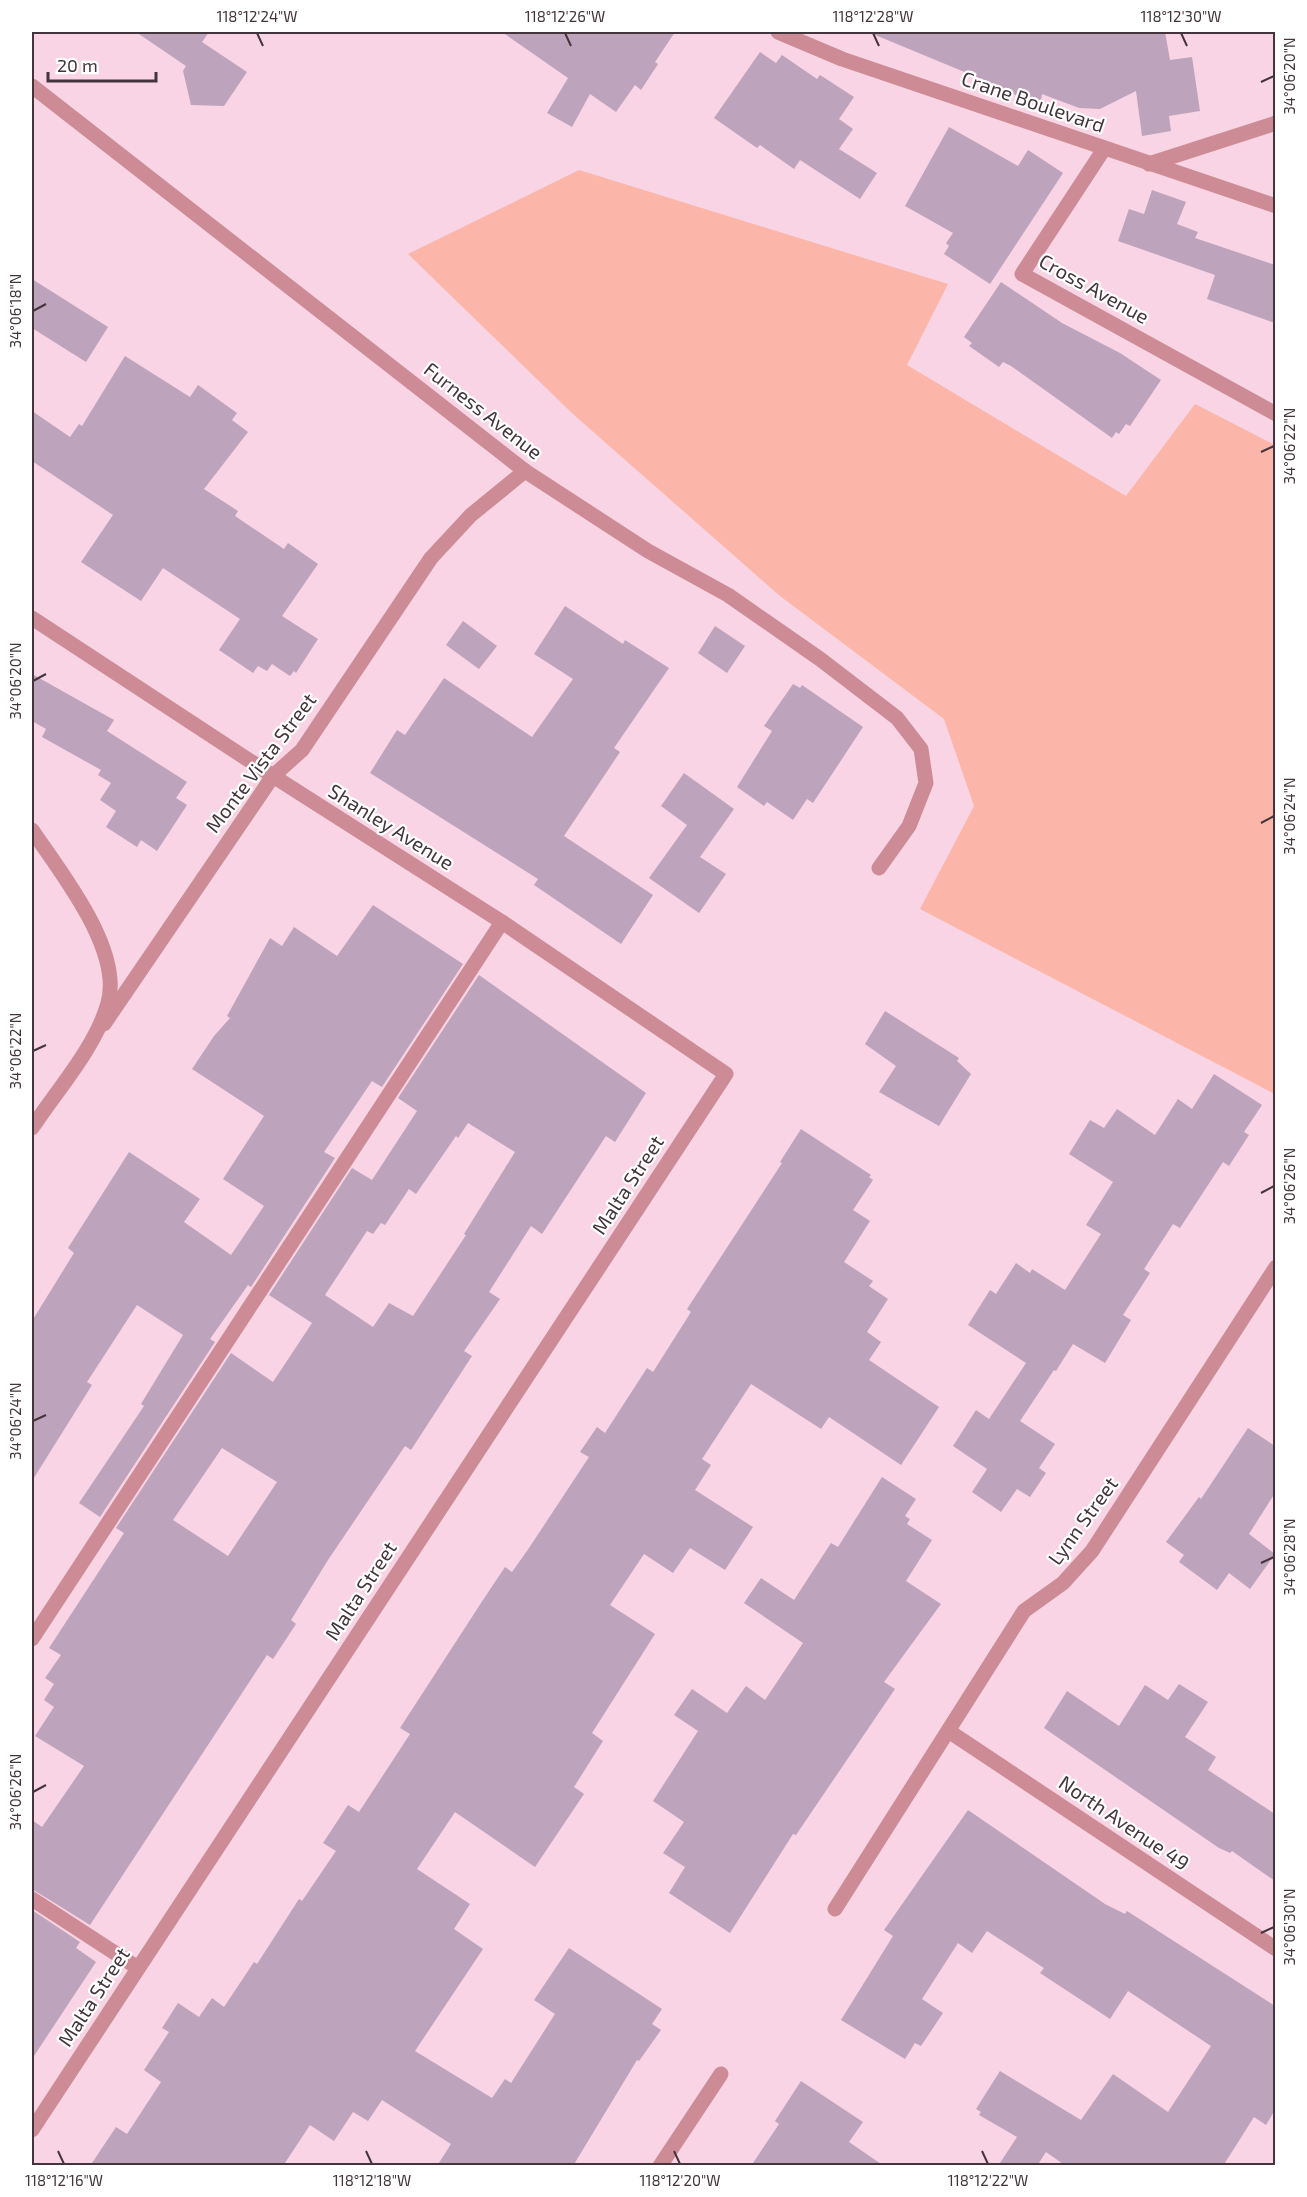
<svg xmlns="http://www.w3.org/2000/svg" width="1307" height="2197" viewBox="0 0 1307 2197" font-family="'Exo 2',sans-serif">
  <rect width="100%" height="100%" fill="#f8d4e4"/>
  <path fill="#fbb6a9" d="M579 170 948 284 907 365 1126 496 1195 404 1275 445V1094L920 909 974 806 944 719 780 596 574 415 408 254Z"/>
  <g fill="#bea3bc" fill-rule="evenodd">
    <path d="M136 32H209L202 42 247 72 224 106 191 105 183 71 186 66Z"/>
    <path d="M502 32H675L655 62 658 64 641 90 635 85 616 112 590 94 572 127 547 113 568 78Z"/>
    <path d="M868 32H1165L1170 60 1192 57 1200 111 1169 116 1171 131 1142 136 1136 91 1100 109 1079 108 1042 94 1041 101 1003 92V88Z"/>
    <path d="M760 52 776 63 782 55 817 79 820 75 854 97 839 119 853 129 839 149 877 173 860 199 800 160 794 169 760 145 757 148 714 118Z"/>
    <path d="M949 127 1018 166 1028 150 1063 173 990 284 944 254 949 246 946 243 953 233 905 206Z"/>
    <path d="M1152 190 1186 202 1177 224 1198 232 1195 238 1275 265V323L1207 299 1215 275 1118 241 1129 209 1144 214Z"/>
    <path d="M32 279 108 327 86 362 32 328Z"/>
    <path d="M1001 282 1062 323 1120 353 1161 380 1130 426 1126 424 1119 434 1116 432 1112 438 1011 366 1003 362 999 367 969 346 972 343 964 337Z"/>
    <path d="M125 356 190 397 198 385 237 413 232 420 248 432 204 489 238 511 235 516 284 549 288 543 318 564 282 616 318 639 296 673 294 671 290 676 272 664 267 671 258 666 253 673 219 650 240 619 163 568 141 601 81 562 113 515 32 461V411L70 437 79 424 82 426Z"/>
    <path d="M565 606 623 644 625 640 669 668 614 748 620 752 564 836 653 895 621 944 534 885 538 879 370 773 397 730 405 735 444 678 532 737 573 679 534 654Z"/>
    <path d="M463 621 497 646 479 669 446 645Z"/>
    <path d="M715 626 745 646 727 673 698 653Z"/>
    <path d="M32 674 114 720 107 731 187 782 176 798 187 805 157 851 141 840 137 847 106 827 116 811 100 800 111 783 98 775 101 770 42 737 46 729 32 721Z"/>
    <path d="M793 684 800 688 802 685 863 727 813 803 807 799 793 820 767 802 764 806 737 787 772 731 764 726Z"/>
    <path d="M684 773 734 809 700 857 726 874 699 913 649 878 687 825 661 806Z"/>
    <path d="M373 905 463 964 382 1087 372 1081 324 1152 335 1158 251 1287 248 1285 210 1339 215 1342 100 1517 79 1503 144 1406 141 1404 183 1335 137 1305 87 1382 92 1385 32 1481V1321L74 1253 68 1248 129 1152 200 1199 184 1222 231 1255 264 1206 223 1179 264 1116 192 1069 214 1036 230 1018 227 1016 270 938 282 946 294 927 337 956Z"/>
    <path d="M479 975 646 1093 615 1142 606 1136 542 1234 531 1226 489 1292 500 1299 464 1351 472 1356 411 1450 405 1446 328 1560 291 1620 296 1624 273 1659 267 1655 90 1925 32 1889V1820L42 1827 84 1766 35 1736 54 1707 44 1700 54 1684 45 1678 61 1655 49 1648 124 1533 116 1528 231 1353 273 1382 312 1323 269 1295 352 1168 372 1180 417 1111 398 1098ZM468 1123 515 1152 464 1234 466 1235 413 1316 389 1303 373 1327 325 1295 367 1231 373 1234 381 1223 385 1225 409 1189 416 1194 456 1136 458 1138ZM222 1448 277 1482 228 1556 173 1520Z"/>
    <path d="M885 1011 959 1058 957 1061 971 1074 939 1126 879 1092 896 1066 865 1044Z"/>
    <path d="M1214 1074 1262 1105 1244 1132 1249 1135 1229 1166 1223 1162 1180 1228 1173 1224 1144 1269 1150 1273 1123 1315 1131 1320 1105 1363 1073 1344 1056 1371 1054 1370 1020 1421 1055 1444 1039 1468 1046 1473 1030 1497 1017 1489 1001 1512 972 1492 987 1469 953 1446 976 1410 989 1419 1026 1363 968 1325 990 1290 996 1294 1016 1263 1030 1273 1032 1269 1065 1290 1101 1234 1086 1225 1113 1182 1069 1154 1090 1120 1104 1128 1117 1109 1155 1135 1178 1099 1192 1109Z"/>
    <path d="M801 1129 871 1175 869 1177 873 1180 853 1210 870 1221 844 1262 873 1281 869 1286 888 1299 867 1332 881 1342 869 1360 939 1407 901 1465 829 1417 821 1429 751 1384 702 1459 711 1465 695 1490 753 1527 725 1570 690 1548 673 1573 644 1554 610 1605 655 1634 592 1733 603 1741 574 1787 584 1794 535 1867 455 1812 417 1869 470 1904 454 1929 483 1949 415 2051 492 2098 505 2079 511 2083 555 2014 534 2000 569 1948 662 2009 652 2024 661 2030 639 2061 637 2060 573 2166H437L451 2144 382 2100 368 2121 353 2112 334 2141 310 2125 283 2166H90L116 2127 127 2134 161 2082 144 2070 169 2032 162 2028 178 2003 199 2017 212 1998 224 2007 254 1962 257 1964 299 1899 302 1901 336 1851 323 1843 348 1805 359 1812 410 1734 400 1728 483 1600 505 1567 512 1572 529 1548 589 1457 580 1452 597 1427 605 1433 647 1368 653 1372 691 1312 687 1309 782 1163 780 1162Z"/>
    <path d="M1248 1428 1275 1446V1493L1249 1534 1275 1554 1250 1589 1229 1573 1217 1590 1179 1562 1184 1555 1166 1542 1199 1497 1201 1499Z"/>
    <path d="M882 1477 916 1499 905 1516 910 1519 907 1524 932 1540 906 1581 941 1604 884 1682 895 1689 796 1835 793 1834 730 1933 669 1893 685 1867 663 1853 684 1822 653 1801 698 1731 674 1715 692 1689 727 1713 746 1686 765 1700 803 1643 744 1603 761 1578 794 1600 831 1543 838 1547Z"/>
    <path d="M1179 1684 1208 1702 1185 1737 1216 1757 1208 1770 1275 1814V1881L1232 1851 1230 1853 1219 1848 1044 1728 1067 1691 1119 1726 1145 1685 1168 1700Z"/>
    <path d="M968 1810 1105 1904 1125 1914 1127 1911 1275 2006V2110L1266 2125 1254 2117 1223 2166H1066L1046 2152 1037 2166H998L1017 2137 979 2115 981 2112 976 2109 1000 2071 1081 2120 1113 2074 1168 2112 1211 2046 1128 1991 1110 2019 1040 1973 1044 1968 987 1931 972 1953 958 1943 922 1999 943 2013 921 2046 915 2043 905 2059 841 2020 893 1936 884 1930Z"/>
    <path d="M32 1910 80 1942 76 1948 96 1962 32 2059Z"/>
    <path d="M801 2081 863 2122 849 2142 884 2166H751L779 2124 775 2121Z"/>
  </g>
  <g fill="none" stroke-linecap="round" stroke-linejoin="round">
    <g stroke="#cd8b95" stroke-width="15">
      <path d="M32 1639 502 922"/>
      <path d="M32 1899 138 1968"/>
    </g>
    <g stroke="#cd8b95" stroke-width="15">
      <path d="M778 32 842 59 1276 206"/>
      <path d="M32 86 525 471 648 551 728 595 820 659 897 718 921 749 926 783 909 826 879 868"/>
      <path d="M1104 149 1022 274 1276 414"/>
      <path d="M1149 164 1276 123"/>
      <path d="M32 618 273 776 502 922 726 1074 32 2130"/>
      <path d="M104 1024 273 776 302 750 431 558 471 515 525 471"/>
      <path d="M950 1732 1276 1949"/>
      <path d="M835 1909 1024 1611 1063 1583 1092 1551 1276 1267"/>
      <path d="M660 2166 721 2074"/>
    </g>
    <path stroke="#cd8b95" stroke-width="15" d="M32 830C60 872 123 949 108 1003 96 1047 57 1090 32 1128"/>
  </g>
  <path fill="none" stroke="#43353b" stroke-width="2" d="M257 33 263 46M565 33 571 46M873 33 879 46M1181 33 1187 46M1261 82 1274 76M33 311 46 304M1261 452 1274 446M33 681 46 674M1261 823 1274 816M33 1051 46 1045M1261 1193 1274 1186M33 1421 46 1415M1261 1563 1274 1557M33 1792 46 1785M1261 1933 1274 1927M58 2151 64 2164M366 2151 372 2164M674 2151 680 2164M982 2151 988 2164"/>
  <g text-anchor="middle" stroke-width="4.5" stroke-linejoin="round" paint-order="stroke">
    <g font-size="20" fill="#43353b" stroke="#fff">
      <text transform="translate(1033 102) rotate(19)" y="7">Crane Boulevard</text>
      <text transform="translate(1094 289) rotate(29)" y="7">Cross Avenue</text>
      <text transform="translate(483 411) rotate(38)" y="7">Furness Avenue</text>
      <text transform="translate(261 763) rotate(-53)" y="7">Monte Vista Street</text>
      <text transform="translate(391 827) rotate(32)" y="7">Shanley Avenue</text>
      <text transform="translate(628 1185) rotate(-57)" y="7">Malta Street</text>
      <text transform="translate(1083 1521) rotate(-54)" y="7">Lynn Street</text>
      <text transform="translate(361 1591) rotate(-57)" y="7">Malta Street</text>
      <text transform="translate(1124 1823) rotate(34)" y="7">North Avenue 49</text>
      <text transform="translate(94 1997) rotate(-57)" y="7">Malta Street</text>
    </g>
  </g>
  <rect width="1307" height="2197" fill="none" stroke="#ffffff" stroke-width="66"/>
  <path d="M48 72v9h108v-9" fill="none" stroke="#43353b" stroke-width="3"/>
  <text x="57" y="72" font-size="18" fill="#43353b" stroke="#ffffff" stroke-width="4.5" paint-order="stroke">20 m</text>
  <rect x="33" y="33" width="1241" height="2131" fill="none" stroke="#43353b" stroke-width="2"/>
  <g font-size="15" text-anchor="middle" fill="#43353b">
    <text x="257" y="22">118°12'24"W</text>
    <text x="565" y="22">118°12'26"W</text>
    <text x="873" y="22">118°12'28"W</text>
    <text x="1181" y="22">118°12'30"W</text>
    <text transform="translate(1290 76) rotate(-90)" y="5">34°06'20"N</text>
    <text transform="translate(16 311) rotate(-90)" y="5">34°06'18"N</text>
    <text transform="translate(1290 446) rotate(-90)" y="5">34°06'22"N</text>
    <text transform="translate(16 681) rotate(-90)" y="5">34°06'20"N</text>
    <text transform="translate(1290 816) rotate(-90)" y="5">34°06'24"N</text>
    <text transform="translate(16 1051) rotate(-90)" y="5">34°06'22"N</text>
    <text transform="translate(1290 1186) rotate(-90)" y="5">34°06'26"N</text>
    <text transform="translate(16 1421) rotate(-90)" y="5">34°06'24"N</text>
    <text transform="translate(1290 1557) rotate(-90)" y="5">34°06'28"N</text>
    <text transform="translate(16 1792) rotate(-90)" y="5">34°06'26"N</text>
    <text transform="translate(1290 1927) rotate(-90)" y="5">34°06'30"N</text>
    <text x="64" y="2186">118°12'16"W</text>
    <text x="372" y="2186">118°12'18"W</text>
    <text x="680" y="2186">118°12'20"W</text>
    <text x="988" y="2186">118°12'22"W</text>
  </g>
</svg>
